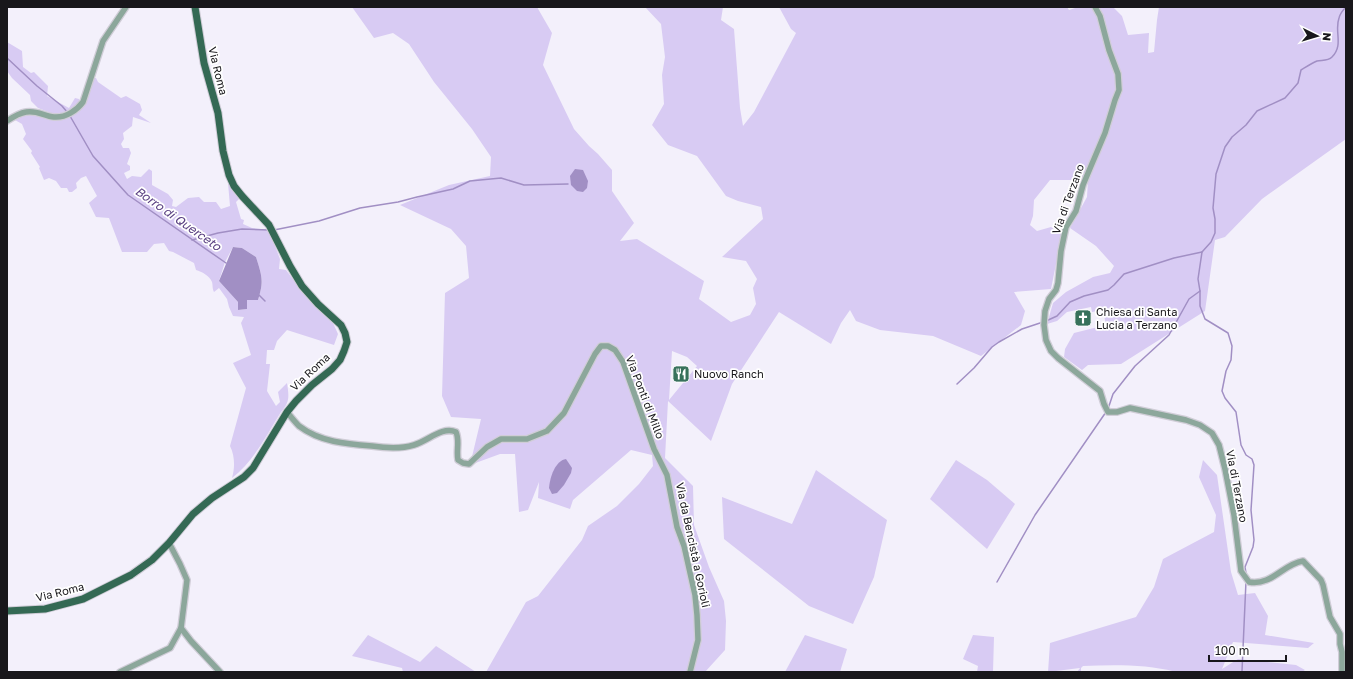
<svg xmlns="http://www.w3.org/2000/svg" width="1353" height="679" viewBox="0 0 1353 679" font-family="'Golos Text',sans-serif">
  <rect width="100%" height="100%" fill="#f3f0fb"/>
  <g fill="#d8cbf3" fill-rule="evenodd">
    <path d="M352 7H537L552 33 543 65 574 129 589 146 598 154 612 170V191L634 223 620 241 637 239 704 281 699 299 731 322 750 315 756 304 753 288 757 279 746 261 722 257 763 219 761 207 738 201 726 196 697 156 668 145 652 125 664 104 662 75 665 57 661 24 645 7H723L721 20 734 29 740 108 743 126 754 112 796 33 791 29 779 7H1067L1069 10 1078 7H1113L1122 16 1128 35 1149 33 1148 53 1154 52 1157 20 1159 7H1346V139L1262 199 1225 237 1215 240 1205 311 1121 364 1088 365 1082 370 1064 357 1065 349 1074 333 1106 325 1103 310 1092 312 1091 307 1067 312 1057 321 1047 324 1053 303 1066 292 1093 277 1110 273 1114 266 1096 246 1070 228 1087 197 1088 180H1050L1034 200 1033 216 1030 225 1037 231 1051 227 1062 234 1051 289 1014 292 1025 311 1021 325 981 356 933 336 880 330 856 321 850 310 841 323 831 344 779 312 732 384 711 441 668 401 665 458 693 486 694 525 709 567 724 601 726 621 725 650 705 672H486L526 602 538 596 582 540 588 526 617 506 639 484 653 466 652 455 631 450 573 500 570 509 538 498 539 482 528 510 519 512 515 454H500L470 465 481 419 451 417 442 396 445 293 469 278 466 246 451 229 400 205 449 185 490 176 491 157 472 129 434 82 409 44 393 33 374 38ZM672 351 687 357 697 366 669 400Z"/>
    <path d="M7 42 22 51 23 67 31 73 34 72 48 86 47 96 69 108 75 98 79 99 80 103 78 106V107L83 102 92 78H96L98 82 121 98 126 96 140 104 142 110 139 115 151 123 133 117 132 126 123 133 124 139 121 144 123 148H129L131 153 127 164 130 166V170L124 173 127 179 132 176 141 177 149 169 152 171V185L168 194 173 200 172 206 176 207 188 198 199 197 204 202H216L221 209 230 206 228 183 234 186 242 196 236 202 241 219 244 220 243 224 252 228 269 230 280 259 279 269 286 270 299 287 328 317 333 323 338 334 334 345 287 330 277 341 274 350H267L266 364H270L267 391 276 406 280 402 278 392 287 383C289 396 290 402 281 412 266 436 254 461 232 478 235 468 235 456 230 446L246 388 233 363 251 355 241 323 244 317 233 316 229 307 227 299 219 288 214 292C212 288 213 285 212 282 209 275 202 272 196 270L194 263 173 252 169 251 164 243 154 244 147 252H122L109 218 96 217 89 203 97 196 86 176 81 178 76 183 77 188 72 192H69L67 188H61L56 181 49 178 44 180 39 168 40 167 31 153 32 151 23 139 26 134 22 124 15 120H9C20 113 30 109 43 114 48 115 53 117 59 116L38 108 31 101 30 95 12 78 7 71ZM233 247 242 248 256 257C262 276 264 281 258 300H247V309L238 310V302L219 281 225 262Z"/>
    <path d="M956 460 987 480 1015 504 987 549 930 499Z"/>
    <path d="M1203 460 1217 475 1231 572 1238 595 1255 593 1268 616 1265 635 1314 643 1308 648 1233 642 1222 669 1238 659 1296 665 1305 670 1302 672H1176C1146 664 1113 665 1083 666L1081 668V672H1077L1080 668 1048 672 1050 643 1136 617 1154 587 1163 559 1214 532 1216 515 1199 477Z"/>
    <path d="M816 470 887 520 874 577 853 624 809 606 724 539 722 497 792 524Z"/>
    <path d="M368 635 420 662 436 646 476 672H403L402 668 352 656Z"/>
    <path d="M805 635 847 649 840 672H785Z"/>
    <path d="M973 635 994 637 993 672H977L978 666 963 659Z"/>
  </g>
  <g fill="#a18fc4">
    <path d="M575 169 583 170 588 181 587 188 583 192 577 191 571 185 570 176Z"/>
    <path d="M233 247 242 248 256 257C262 276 264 281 258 300H247V309L238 310V302L219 281Z"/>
    <path d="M566 459 572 468 571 473 564 485 557 493 552 494 549 488C550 477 555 461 566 459Z"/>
  </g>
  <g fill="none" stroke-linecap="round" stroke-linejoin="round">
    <g stroke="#a18fc4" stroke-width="1.5">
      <path d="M7 58 37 86 62 106 68 113"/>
      <path d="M70 116 93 156 128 195 226 263"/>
      <path d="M274 230 319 221 360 208 398 202 417 197 453 189 470 181 501 178 524 185 568 184"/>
      <path d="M192 240 218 233 242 229 269 230"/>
      <path d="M259 295 265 301"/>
      <path d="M1046 321 1057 316 1070 302 1084 296 1108 290 1114 285 1124 274 1174 258 1202 252"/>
      <path d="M957 384 974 368 992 347 999 342 1022 329 1043 322"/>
      <path d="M1108 409 1113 394 1135 366 1169 335 1189 299 1200 291"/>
      <path d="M1246 573 1245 567 1253 547 1254 540 1251 510 1254 465 1252 459 1246 455 1241 445 1236 412 1225 398 1222 391 1226 371 1231 360 1232 346 1228 333 1205 319 1200 306V291L1198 279 1202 252 1211 242 1215 233V219L1213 208 1216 174 1225 147 1232 137 1246 125 1257 111 1285 98 1298 83 1301 70C1306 67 1312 63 1317 61 1323 60 1328 61 1332 57 1344 45 1334 31 1339 18 1340 14 1343 10 1346 7"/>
      <path d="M997 582 1035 515 1106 412"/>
      <path d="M1242 671 1246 581"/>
    </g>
    <g stroke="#d0cdd7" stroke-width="8">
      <g id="minor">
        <path d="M1095 7 1100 16 1109 50 1118 74 1119 90 1115 100 1105 133 1083 185 1076 211 1066 227 1061 251 1058 283 1056 290 1049 299 1045 311 1044 325 1046 340 1051 351 1058 358 1100 391 1104 404 1108 412H1117L1130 408 1186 420 1200 425 1212 433 1219 445 1225 469 1234 515 1241 571 1249 582C1272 586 1283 564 1303 561L1321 580 1323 585 1330 617 1340 634V644L1342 652V672"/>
        <path d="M7 121C13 117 19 113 26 112 37 110 44 116 54 117 66 118 77 110 83 102L103 41 126 7"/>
        <path d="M287 412C291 417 295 422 299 426 320 442 346 444 372 446 385 448 401 449 414 445 428 441 442 426 456 432 460 441 456 450 458 460L463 463 469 464 487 447 501 439H527L547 431 564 413 595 354 601 346H608L615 350 623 362 654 449 667 475 677 527 684 546 695 595 697 615 698 640 690 672"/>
        <path d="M169 543 180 564 187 580 181 628 191 641 220 672"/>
        <path d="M120 672 170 648 181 628"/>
      </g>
    </g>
    <g stroke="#d0cdd7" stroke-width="9">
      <path id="major" d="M7 611 45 609 83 599 131 575 152 560 169 543 193 514 212 498 244 477 253 468 287 412 296 401 312 385 332 369 340 360 344 351 347 342 345 333 341 325 318 304 302 286 290 266 269 225 242 196 234 186 229 175 223 151 218 113 204 63 195 7"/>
    </g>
    <use href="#minor" stroke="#8ca79b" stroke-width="5.5"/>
    <use href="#major" stroke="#346954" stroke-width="7"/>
  </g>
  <defs>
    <g id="church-square" transform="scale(0.9)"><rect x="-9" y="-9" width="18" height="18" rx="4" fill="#37715b" stroke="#fff"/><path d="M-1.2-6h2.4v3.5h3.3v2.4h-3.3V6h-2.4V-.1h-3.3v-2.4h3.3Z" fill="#fff"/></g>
    <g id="restaurant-square" transform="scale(0.9)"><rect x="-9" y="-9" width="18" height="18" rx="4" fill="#37715b" stroke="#fff"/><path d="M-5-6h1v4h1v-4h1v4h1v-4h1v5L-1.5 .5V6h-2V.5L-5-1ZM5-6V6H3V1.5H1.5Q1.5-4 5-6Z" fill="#fff"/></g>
  </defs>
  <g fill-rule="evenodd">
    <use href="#church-square" x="1083" y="318"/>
    <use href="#restaurant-square" x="681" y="374"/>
  </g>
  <g text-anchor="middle" stroke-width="3.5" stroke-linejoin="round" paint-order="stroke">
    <g font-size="11" fill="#18171b" stroke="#fff">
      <text transform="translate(218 71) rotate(76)" y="4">Via Roma</text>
      <text transform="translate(1068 199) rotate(-70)" y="4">Via di Terzano</text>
      <text transform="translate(310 372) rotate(-43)" y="4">Via Roma</text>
      <text transform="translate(645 397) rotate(69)" y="4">Via Ponti di Millo</text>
      <text transform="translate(1237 486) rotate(79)" y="4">Via di Terzano</text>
      <text transform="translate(693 545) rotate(78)" y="4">Via da Bencistà a Gorioli</text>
      <text transform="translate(60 592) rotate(-14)" y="4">Via Roma</text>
    </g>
    <g font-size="11" fill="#18171b" stroke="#fff" text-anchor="start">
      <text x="1096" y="316">Chiesa di Santa<tspan x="1096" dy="13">Lucia a Terzano</tspan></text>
      <text x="694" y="378">Nuovo Ranch</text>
    </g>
    <g font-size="12" font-style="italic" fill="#5a4082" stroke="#fff">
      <text transform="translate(178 219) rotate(35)" y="4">Borro di Querceto</text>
    </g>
  </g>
  <rect width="1353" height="679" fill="none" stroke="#18171b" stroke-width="16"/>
  <g transform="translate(1317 36) rotate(95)" stroke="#ffffff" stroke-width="3" paint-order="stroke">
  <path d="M0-3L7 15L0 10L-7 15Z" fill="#18171b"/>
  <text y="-6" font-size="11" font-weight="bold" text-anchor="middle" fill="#18171b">N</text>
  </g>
  <path d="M1209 655v6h77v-6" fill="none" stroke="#18171b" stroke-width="2"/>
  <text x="1215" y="655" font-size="12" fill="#18171b" stroke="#ffffff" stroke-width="3" paint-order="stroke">100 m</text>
</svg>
